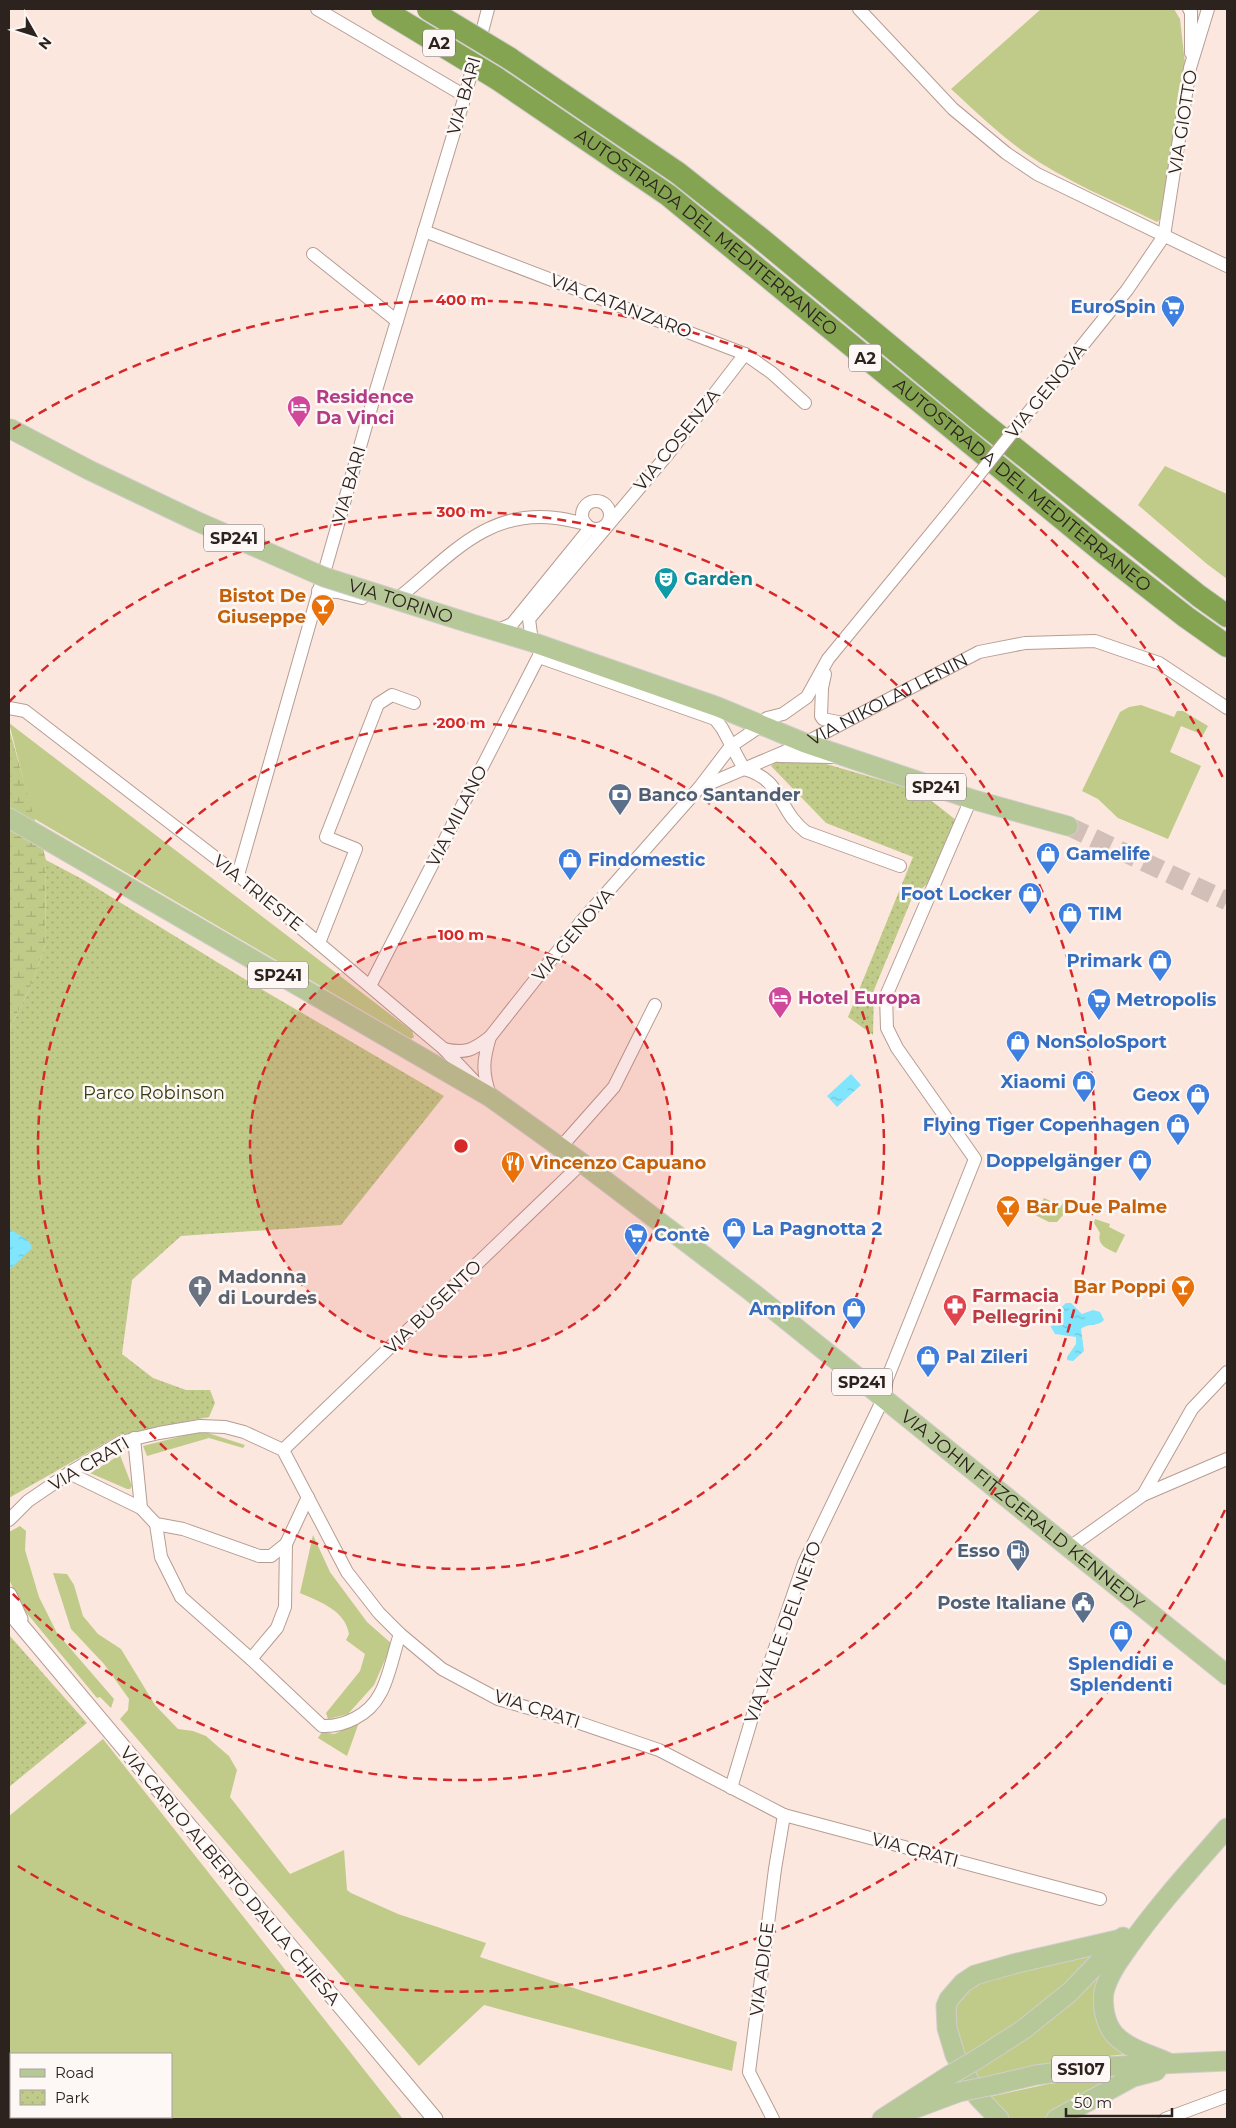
<svg xmlns="http://www.w3.org/2000/svg" width="1236" height="2128" viewBox="0 0 1236 2128" font-family="Montserrat,sans-serif">
  <defs>
    <pattern id="wetland-marsh" width="20" height="14" patternUnits="userSpaceOnUse" patternTransform="scale(1.25)"><rect width="20" height="14" fill="#c0cb8a"/><path d="M1 5h8M5 5V1M11 12h8M15 12V8" fill="none" stroke="#a5ae77"/></pattern>
    <pattern id="park-dots" width="8" height="8" patternUnits="userSpaceOnUse" patternTransform="scale(1.25)"><rect width="8" height="8" fill="#c0cb8a"/><path d="M2 2h.1M6 6h.1" fill="none" stroke="#a5ae77" stroke-width="1.8" stroke-linecap="round"/></pattern>
    <pattern id="water-ripples" width="26" height="14" patternUnits="userSpaceOnUse" patternTransform="scale(1.25)"><rect width="26" height="14" fill="#80e5fd"/><path d="M2 4q2-2 4 0t4 0M15 11q2-2 4 0t4 0" fill="none" stroke="#6fc4d8"/></pattern>
  </defs>
  <rect width="100%" height="100%" fill="#fce7de"/>
  <g fill="#c0cb8a">
    <path d="M1041 9H1174L1180 19 1185 63 1163 216 1157 222C1112 200 1065 181 1024 152 998 133 975 111 951 89Z"/>
    <path d="M1165 466 1227 494V579L1207 564 1138 505Z"/>
    <path d="M1141 705 1174 717 1177 711H1183L1208 726 1203 735 1181 726 1170 752 1201 766 1168 839 1118 818 1098 799 1082 791 1120 712 1129 707Z"/>
    <path d="M9 723 412 1031 414 1037 411 1039 33 818Z"/>
    <path d="M1044 1198 1061 1206 1063 1203 1076 1210 1072 1215H1063L1057 1222H1049L1035 1215Z"/>
    <path d="M1095 1219 1110 1224 1109 1227 1125 1235 1116 1253C1106 1248 1097 1245 1100 1233L1094 1223Z"/>
    <path d="M198 1432 208 1433 245 1445 243 1448 209 1438 147 1456 143 1446Z"/>
    <path d="M120 1455 132 1486 130 1489H127L90 1473Z"/>
    <path d="M20 1526 26 1531 25 1550 39 1597 57 1633 114 1699 111 1708 100 1697 97 1698 20 1605 9 1579V1532Z"/>
    <path d="M313 1535 330 1572 367 1622 392 1644 374 1685 348 1714 328 1719 326 1713 360 1671 365 1654 346 1640 349 1634C345 1610 320 1602 300 1593Z"/>
    <path d="M53 1573 67 1574 74 1585 83 1616 98 1634 121 1649 155 1705 178 1729 193 1731 206 1736 215 1744 229 1756 237 1770 230 1797 290 1874 344 1850 347 1890 351 1893 398 1914 486 1943 480 1957 737 2042 732 2071 484 2005 419 2066 120 1719 128 1710 129 1699 104 1664 71 1629Z"/>
    <path d="M355 1725H358L357 1728 347 1756 318 1738 322 1732 334 1734Z"/>
    <path d="M103 1739 403 2119H80L73 2117H171V2054H11V2096L9 2095V1816Z"/>
    <path d="M1087 1954 1092 1963 1050 2000 966 2057 953 2026 955 2005 975 1982Z"/>
    <path d="M1103 1972 1101 1985 1127 2054 1061 2061 1011 2071 954 2085 953 2082Z"/>
    <path d="M1121 2076 1045 2119H1009L989 2097 1048 2084Z"/>
  </g>
  <path fill="url(#wetland-marsh)" d="M9 728 46 860 45 946 31 986 9 1030Z"/>
  <g fill="url(#park-dots)">
    <path d="M777 761 823 763 919 791 956 820 927 884 912 898 874 990 873 1035 848 1017 913 857 826 823 771 766Z"/>
    <path d="M46 860 82 879 256 986 444 1096 341 1225 181 1236 132 1280 122 1354 153 1378 186 1390H210L215 1403 209 1417 119 1435 9 1498V1030L31 986 45 946Z"/>
    <path d="M9 1635 87 1723 9 1787Z"/>
  </g>
  <g fill="url(#water-ripples)">
    <path d="M851 1074 861 1085 837 1107 827 1096Z"/>
    <path d="M9 1229C18 1235 29 1237 32 1248L9 1270Z"/>
    <path d="M1066 1303H1071L1082 1314 1093 1310 1100 1312 1104 1320C1098 1327 1087 1323 1081 1329L1084 1351 1073 1361 1067 1360V1357L1076 1344V1337L1055 1334 1051 1327 1055 1313Z"/>
  </g>
  <g fill="none" stroke-linecap="round" stroke-linejoin="round">
    <path stroke="#d2c0b8" stroke-width="19" stroke-dasharray="19 9" stroke-linecap="butt" d="M1068 826 1227 901"/>
    <g stroke="#b69d93" stroke-width="14">
      <g id="minor">
        <path d="M317 9 465 96"/>
        <path d="M859 9 953 109 1006 153 1037 174 1227 266"/>
        <path d="M1189 9 1191 12V53"/>
        <path d="M424 231 745 354 772 373 805 403"/>
        <path d="M313 254 397 321"/>
        <path d="M1032 408 1127 290 1164 236 1190 68 1208 9"/>
        <circle cx="596" cy="515" r="14"/>
        <path d="M318 591 338 592 362 598"/>
        <path d="M391 600 402 595C449 557 487 509 556 518 566 519 576 522 586 524"/>
        <path d="M496 631 512 624 590 528"/>
        <path d="M532 642 529 619 668 454 745 354"/>
        <path d="M539 657 715 719 722 728 744 769C784 780 777 810 806 832L900 866"/>
        <path d="M825 674 822 688 821 716 823 719 843 723"/>
        <path d="M9 708 25 711 238 875 444 1049 478 1085"/>
        <path d="M767 718 783 714 807 697 828 659 952 508"/>
        <path d="M779 756 832 757"/>
        <path id="s1" d="M699 788 805 743 979 652 1025 643 1095 641 1159 663 1227 708"/>
        <path d="M238 875 377 387 465 96 488 9"/>
        <path d="M319 943 356 849 326 837 378 704 392 695 414 703"/>
        <path d="M370 986 542 650"/>
        <path d="M444 1049C466 1054 473 1050 490 1037"/>
        <path d="M490 1095C482 1072 483 1060 490 1037L580 923 699 788 731 746 774 717"/>
        <path d="M560 1148 614 1087 655 1005"/>
        <path d="M134 1438 141 1508 156 1524 183 1529 259 1556H271L286 1544 308 1497"/>
        <path d="M283 1450 582 1163"/>
        <path d="M69 1473 141 1508"/>
        <path d="M1143 1495 1192 1409 1227 1372"/>
        <path d="M9 1520 28 1501 69 1473 121 1442 159 1433 200 1426 225 1427 244 1432 283 1450 347 1572 379 1613 400 1634 442 1669 498 1699 574 1721 659 1750 784 1815 1100 1899"/>
        <path d="M156 1524 161 1557 181 1597 251 1659"/>
        <path d="M286 1544 285 1607 277 1628 251 1659 322 1726C344 1727 369 1715 380 1694 389 1679 394 1651 400 1634"/>
        <path d="M1070 1547 1143 1495 1227 1459"/>
        <path d="M731 1788 757 1701 804 1563 883 1399 887 1379 975 1159 897 1048 887 1028 886 996 971 799"/>
        <path d="M773 2119 749 2072 775 1869 784 1815"/>
        <path d="M1165 2119 1227 2096"/>
      </g>
    </g>
    <g stroke="#b69d93" stroke-width="17">
      <g id="tertiary">
        <path d="M9 1595 20 1619"/>
        <path d="M9 1611 435 2119"/>
      </g>
    </g>
    <g stroke="#d1cece" stroke-width="21">
      <g id="primary">
        <path d="M469 623 532 642 718 707 805 743 971 799 1068 826"/>
        <path id="s2" d="M9 818 490 1097 582 1163 753 1293 1227 1675"/>
        <path d="M976 2060 1024 2029 1070 1992 1123 1937"/>
        <path d="M1169 2063C1152 2055 1128 2049 1115 2035 1105 2024 1102 2006 1104 1992 1108 1975 1120 1959 1130 1945 1159 1904 1194 1866 1227 1828"/>
        <path d="M994 2085 1036 2075 1095 2067 1227 2061"/>
        <path d="M908 2111 959 2092"/>
        <path d="M882 2119 950 2075"/>
        <path d="M999 2119 978 2097 955 2055 947 2028 946 2006 949 1999 963 1983 975 1975 1013 1964 1121 1939"/>
        <path d="M1056 2119 1133 2077 1156 2071"/>
      </g>
    </g>
    <g stroke="#d1cece" stroke-width="24">
      <g id="motorway">
        <path d="M509 58 678 173 760 238 978 419 1199 596 1227 616"/>
        <path id="s3" d="M496 78 668 195 1104 553 1186 617 1227 646"/>
      </g>
    </g>
    <use href="#minor" stroke="#fff" stroke-width="12"/>
    <use href="#tertiary" stroke="#fff" stroke-width="15"/>
    <use href="#primary" stroke="#b6c897" stroke-width="19"/>
    <use href="#motorway" stroke="#85a451" stroke-width="22"/>
    <g stroke="#b69d93" stroke-width="14" stroke-linecap="butt">
      <path id="minor-bridge" d="M952 508 1032 408"/>
    </g>
    <g stroke="#d1cece" stroke-width="21" stroke-linecap="butt">
      <g id="primary-bridge">
        <path id="s4" d="M9 428 89 470 196 521 324 577 469 623"/>
        <path d="M950 2075 976 2060"/>
        <path d="M959 2092 994 2085"/>
      </g>
    </g>
    <g stroke="#d1cece" stroke-width="24" stroke-linecap="butt">
      <g id="motorway-bridge">
        <path d="M382 9 496 78"/>
        <path d="M428 9 509 58"/>
      </g>
    </g>
    <use href="#minor-bridge" stroke="#fff" stroke-width="12"/>
    <use href="#primary-bridge" stroke="#b6c897" stroke-width="19"/>
    <use href="#motorway-bridge" stroke="#85a451" stroke-width="22"/>
  </g>
  <circle cx="461" cy="1146" r="211" fill="#d62828" fill-opacity=".12"/>
  <g fill="none" stroke="#d62828" stroke-width="2.5" stroke-dasharray="9 6">
    <circle cx="461" cy="1146" r="211"/>
    <circle cx="461" cy="1146" r="423"/>
    <path d="M9 702A634 634 0 1 1 9 1590"/>
    <path d="M1225 1510A846 846 0 0 1 13 1863M13 429A846 846 0 0 1 1225 782"/>
  </g>
  <defs>
    <g id="supermarket-pin" transform="scale(1.25)"><path d="M0 17L-7.5 6A9.5 9.5 0 1 1 7.5 6Z" fill="#3f7fe0" stroke="#fdf8f5"/><path d="M-6-5.5h2.5l.6 2H6L4.5 2H-2.5L-4.4-4H-6ZM-1.5 3.2a1.3 1.3 0 1 0 .1 0ZM3 3.2a1.3 1.3 0 1 0 .1 0Z" fill="#fff"/></g>
    <g id="hotel-pin" transform="scale(1.25)"><path d="M0 17L-7.5 6A9.5 9.5 0 1 1 7.5 6Z" fill="#d1479c" stroke="#fdf8f5"/><path d="M-6-4.5h1.5V1H6V5H4.5V3h-9V5H-6ZM-4 0a1.8 1.8 0 1 1 3.6 0ZM.5 0V-2.5h3Q6-2.5 6 0Z" fill="#fff"/></g>
    <g id="theatre-pin" transform="scale(1.25)"><path d="M0 17L-7.5 6A9.5 9.5 0 1 1 7.5 6Z" fill="#0f9aa8" stroke="#fdf8f5"/><path d="M-5-5.5Q0-4 5-5.5V0Q5 5 0 6Q-5 5-5 0ZM-3.3-2.5H-1v1.5H-3.3ZM1-2.5H3.3v1.5H1ZM-2.8 1Q0 5.5 2.8 1Z" fill="#fff"/></g>
    <g id="bar-pin" transform="scale(1.25)"><path d="M0 17L-7.5 6A9.5 9.5 0 1 1 7.5 6Z" fill="#e8710a" stroke="#fdf8f5"/><path d="M-6-5H6L.8 .8V4.5H3.5V6h-7V4.5H-.8V.8Z" fill="#fff"/></g>
    <g id="bank-pin" transform="scale(1.25)"><path d="M0 17L-7.5 6A9.5 9.5 0 1 1 7.5 6Z" fill="#5c6f8a" stroke="#fdf8f5"/><path d="M-6-4H6V4H-6ZM0-2.3a2.3 2.3 0 1 0 0 4.6a2.3 2.3 0 1 0 0-4.6Z" fill="#fff"/></g>
    <g id="shop-pin" transform="scale(1.25)"><path d="M0 17L-7.5 6A9.5 9.5 0 1 1 7.5 6Z" fill="#3f7fe0" stroke="#fdf8f5"/><path d="M-5-2.5h2.3a2.7 3.5 0 0 1 5.4 0H5L5.5 6h-11ZM-1.5-2.5h3a1.5 2.3 0 0 0-3 0Z" fill="#fff"/></g>
    <g id="restaurant-pin" transform="scale(1.25)"><path d="M0 17L-7.5 6A9.5 9.5 0 1 1 7.5 6Z" fill="#e8710a" stroke="#fdf8f5"/><path d="M-5-6h1v4h1v-4h1v4h1v-4h1v5L-1.5 .5V6h-2V.5L-5-1ZM5-6V6H3V1.5H1.5Q1.5-4 5-6Z" fill="#fff"/></g>
    <g id="church-pin" transform="scale(1.25)"><path d="M0 17L-7.5 6A9.5 9.5 0 1 1 7.5 6Z" fill="#6b7280" stroke="#fdf8f5"/><path d="M-1.2-6h2.4v3.5h3.3v2.4h-3.3V6h-2.4V-.1h-3.3v-2.4h3.3Z" fill="#fff"/></g>
    <g id="pharmacy-pin" transform="scale(1.25)"><path d="M0 17L-7.5 6A9.5 9.5 0 1 1 7.5 6Z" fill="#e0444e" stroke="#fdf8f5"/><path d="M-2-6h4v4h4v4h-4v4h-4v-4h-4v-4h4Z" fill="#fff"/></g>
    <g id="fuel-pin" transform="scale(1.25)"><path d="M0 17L-7.5 6A9.5 9.5 0 1 1 7.5 6Z" fill="#5c6f8a" stroke="#fdf8f5"/><path d="M-5.5-6h7V0h2V4h1.3V-2.5L3-4.5l.8-.8L6-3V5H2.5V1h-1V6h-7ZM-4.2-4.7v3.2H.2V-4.7Z" fill="#fff"/></g>
    <g id="civic-pin" transform="scale(1.25)"><path d="M0 17L-7.5 6A9.5 9.5 0 1 1 7.5 6Z" fill="#5c6f8a" stroke="#fdf8f5"/><path d="M-.6-6.5H3V-4.5H.6V-3L4-1V1h2V6H-6V1h2V-1L-.6-3ZM-1.2 2.5V6h2.4V2.5Z" fill="#fff"/></g>
  </defs>
  <g fill-rule="evenodd">
    <use href="#supermarket-pin" x="1173" y="307"/>
    <use href="#hotel-pin" x="299" y="407"/>
    <use href="#theatre-pin" x="666" y="579"/>
    <use href="#bar-pin" x="323" y="606"/>
    <use href="#bank-pin" x="620" y="795"/>
    <use href="#shop-pin" x="1048" y="854"/>
    <use href="#shop-pin" x="570" y="860"/>
    <use href="#shop-pin" x="1030" y="894"/>
    <use href="#shop-pin" x="1070" y="914"/>
    <use href="#shop-pin" x="1160" y="961"/>
    <use href="#hotel-pin" x="780" y="998"/>
    <use href="#supermarket-pin" x="1099" y="1000"/>
    <use href="#shop-pin" x="1018" y="1042"/>
    <use href="#shop-pin" x="1084" y="1082"/>
    <use href="#shop-pin" x="1198" y="1095"/>
    <use href="#shop-pin" x="1178" y="1125"/>
    <use href="#shop-pin" x="1140" y="1161"/>
    <use href="#restaurant-pin" x="513" y="1163"/>
    <use href="#bar-pin" x="1008" y="1207"/>
    <use href="#shop-pin" x="734" y="1229"/>
    <use href="#supermarket-pin" x="636" y="1235"/>
    <use href="#church-pin" x="200" y="1287"/>
    <use href="#bar-pin" x="1183" y="1287"/>
    <use href="#pharmacy-pin" x="955" y="1306"/>
    <use href="#shop-pin" x="854" y="1309"/>
    <use href="#shop-pin" x="928" y="1357"/>
    <use href="#fuel-pin" x="1018" y="1551"/>
    <use href="#civic-pin" x="1083" y="1603"/>
    <use href="#shop-pin" x="1121" y="1632"/>
  </g>
  <g text-anchor="middle" stroke-width="5" stroke-linejoin="round" paint-order="stroke">
    <g fill="#fdf8f5" stroke="#6b625e" stroke-width="1">
      <rect x="423" y="29.5" width="32" height="27" rx="4"/>
      <rect x="849" y="344.5" width="32" height="27" rx="4"/>
      <rect x="204" y="524.5" width="60" height="27" rx="4"/>
      <rect x="906" y="773.5" width="60" height="27" rx="4"/>
      <rect x="248" y="961.5" width="60" height="27" rx="4"/>
      <rect x="832" y="1368.5" width="60" height="27" rx="4"/>
      <rect x="1052" y="2055.5" width="58" height="27" rx="4"/>
    </g>
    <g font-size="16" font-weight="bold" fill="#2c221e">
      <text x="439" y="49">A2</text>
      <text x="865" y="364">A2</text>
      <text x="234" y="544">SP241</text>
      <text x="936" y="793">SP241</text>
      <text x="278" y="981">SP241</text>
      <text x="862" y="1388">SP241</text>
      <text x="1081" y="2075">SS107</text>
    </g>
    <g font-size="18" fill="#2c221e" stroke="#fdf8f5">
      <text transform="translate(464 96) rotate(-74)" y="6">VIA BARI</text>
      <text transform="translate(1183 122) rotate(-81)" y="6">VIA GIOTTO</text>
      <text dy="6" stroke="none"><textPath href="#s3" startOffset="261">AUTOSTRADA DEL MEDITERRANEO</textPath></text>
      <text transform="translate(621 306) rotate(21)" y="6">VIA CATANZARO</text>
      <text transform="translate(1046 391) rotate(-51)" y="6">VIA GENOVA</text>
      <text transform="translate(677 440) rotate(-51)" y="6">VIA COSENZA</text>
      <text transform="translate(349 485) rotate(-74)" y="6">VIA BARI</text>
      <text dy="6" stroke="none"><textPath href="#s3" startOffset="666">AUTOSTRADA DEL MEDITERRANEO</textPath></text>
      <text dy="6" stroke="none"><textPath href="#s4" startOffset="429">VIA TORINO</textPath></text>
      <text dy="6" stroke="none"><textPath href="#s1" startOffset="209">VIA NIKOLAJ LENIN</textPath></text>
      <text transform="translate(457 816) rotate(-63)" y="6">VIA MILANO</text>
      <text transform="translate(258 893) rotate(39)" y="6">VIA TRIESTE</text>
      <text transform="translate(573 935) rotate(-50)" y="6">VIA GENOVA</text>
      <text transform="translate(433 1307) rotate(-44)" y="6">VIA BUSENTO</text>
      <text transform="translate(89 1464) rotate(-30)" y="6">VIA CRATI</text>
      <text dy="6" stroke="none"><textPath href="#s2" startOffset="1230">VIA JOHN FITZGERALD KENNEDY</textPath></text>
      <text transform="translate(783 1632) rotate(-70)" y="6">VIA VALLE DEL NETO</text>
      <text transform="translate(537 1709) rotate(18)" y="6">VIA CRATI</text>
      <text transform="translate(915 1850) rotate(15)" y="6">VIA CRATI</text>
      <text transform="translate(230 1876) rotate(50)" y="6">VIA CARLO ALBERTO DALLA CHIESA</text>
      <text transform="translate(762 1969) rotate(-83)" y="6">VIA ADIGE</text>
    </g>
    <g font-size="18" font-weight="bold" fill="#366cbe" stroke="#fdf8f5" text-anchor="end">
      <text x="1156" y="313">EuroSpin</text>
      <text x="1066" y="860" text-anchor="start">Gamelife</text>
      <text x="588" y="866" text-anchor="start">Findomestic</text>
      <text x="1012" y="900">Foot Locker</text>
      <text x="1088" y="920" text-anchor="start">TIM</text>
      <text x="1142" y="967">Primark</text>
      <text x="1116" y="1006" text-anchor="start">Metropolis</text>
      <text x="1036" y="1048" text-anchor="start">NonSoloSport</text>
      <text x="1066" y="1088">Xiaomi</text>
      <text x="1180" y="1101">Geox</text>
      <text x="1160" y="1131">Flying Tiger Copenhagen</text>
      <text x="1122" y="1167">Doppelgänger</text>
      <text x="752" y="1235" text-anchor="start">La Pagnotta 2</text>
      <text x="654" y="1241" text-anchor="start">Contè</text>
      <text x="836" y="1315">Amplifon</text>
      <text x="946" y="1363" text-anchor="start">Pal Zileri</text>
      <text x="1121" y="1670" text-anchor="middle">Splendidi e<tspan x="1121" dy="21">Splendenti</tspan></text>
    </g>
    <g font-size="18" font-weight="bold" fill="#b23c85" stroke="#fdf8f5" text-anchor="start">
      <text x="316" y="403">Residence<tspan x="316" dy="21">Da Vinci</tspan></text>
      <text x="798" y="1004">Hotel Europa</text>
    </g>
    <g font-size="18" font-weight="bold" fill="#0d838f" stroke="#fdf8f5" text-anchor="start">
      <text x="684" y="585">Garden</text>
    </g>
    <g font-size="18" font-weight="bold" fill="#c56008" stroke="#fdf8f5" text-anchor="end">
      <text x="306" y="602">Bistot De<tspan x="306" dy="21">Giuseppe</tspan></text>
      <text x="530" y="1169" text-anchor="start">Vincenzo Capuano</text>
      <text x="1026" y="1213" text-anchor="start">Bar Due Palme</text>
      <text x="1166" y="1293">Bar Poppi</text>
    </g>
    <g font-size="18" font-weight="bold" fill="#4e5e75" stroke="#fdf8f5" text-anchor="end">
      <text x="638" y="801" text-anchor="start">Banco Santander</text>
      <text x="1000" y="1557">Esso</text>
      <text x="1066" y="1609">Poste Italiane</text>
    </g>
    <g font-size="18" fill="#353b12" stroke="#fdf8f5">
      <text x="154" y="1099">Parco Robinson</text>
    </g>
    <g font-size="18" font-weight="bold" fill="#5b616d" stroke="#fdf8f5" text-anchor="start">
      <text x="218" y="1283">Madonna<tspan x="218" dy="21">di Lourdes</tspan></text>
    </g>
    <g font-size="18" font-weight="bold" fill="#be3a42" stroke="#fdf8f5" text-anchor="start">
      <text x="972" y="1302">Farmacia<tspan x="972" dy="21">Pellegrini</tspan></text>
    </g>
  </g>
  <circle cx="461" cy="1146" r="8" fill="#d62828" stroke="#fdf8f5" stroke-width="2.5"/>
  <g font-size="15" text-anchor="middle" font-weight="bold" fill="#d62828" stroke="#fdf8f5" stroke-width="5" stroke-linejoin="round" paint-order="stroke">
    <text x="461" y="305">400 m</text>
    <text x="461" y="517">300 m</text>
    <text x="461" y="728">200 m</text>
    <text x="461" y="940">100 m</text>
  </g>
  <rect width="1236" height="2128" fill="none" stroke="#2c221e" stroke-width="20"/>
  <rect x="10" y="2053" width="162" height="65" fill="#fdf8f5" stroke="#a9a29f"/>
  <rect x="20" y="2069" width="25" height="8" fill="#b6c897" stroke="#a9a29f"/>
  <text x="55" y="2078" font-size="15" fill="#2c221e">Road</text>
  <rect x="20" y="2090" width="25" height="15" fill="url(#park-dots)" stroke="#a9a29f"/>
  <text x="55" y="2103" font-size="15" fill="#2c221e">Park</text>
  <g transform="translate(35 35) rotate(129)" stroke="#fdf8f5" stroke-width="4" paint-order="stroke">
  <path d="M0-4L9 19L0 12L-9 19Z" fill="#2c221e"/>
  <text y="-8" font-size="14" font-weight="bold" text-anchor="middle" fill="#2c221e">N</text>
  </g>
  <path d="M1066 2108v8h106v-8" fill="none" stroke="#2c221e" stroke-width="2.5"/>
  <text x="1074" y="2108" font-size="15" fill="#2c221e" stroke="#fdf8f5" stroke-width="4" paint-order="stroke">50 m</text>
</svg>
